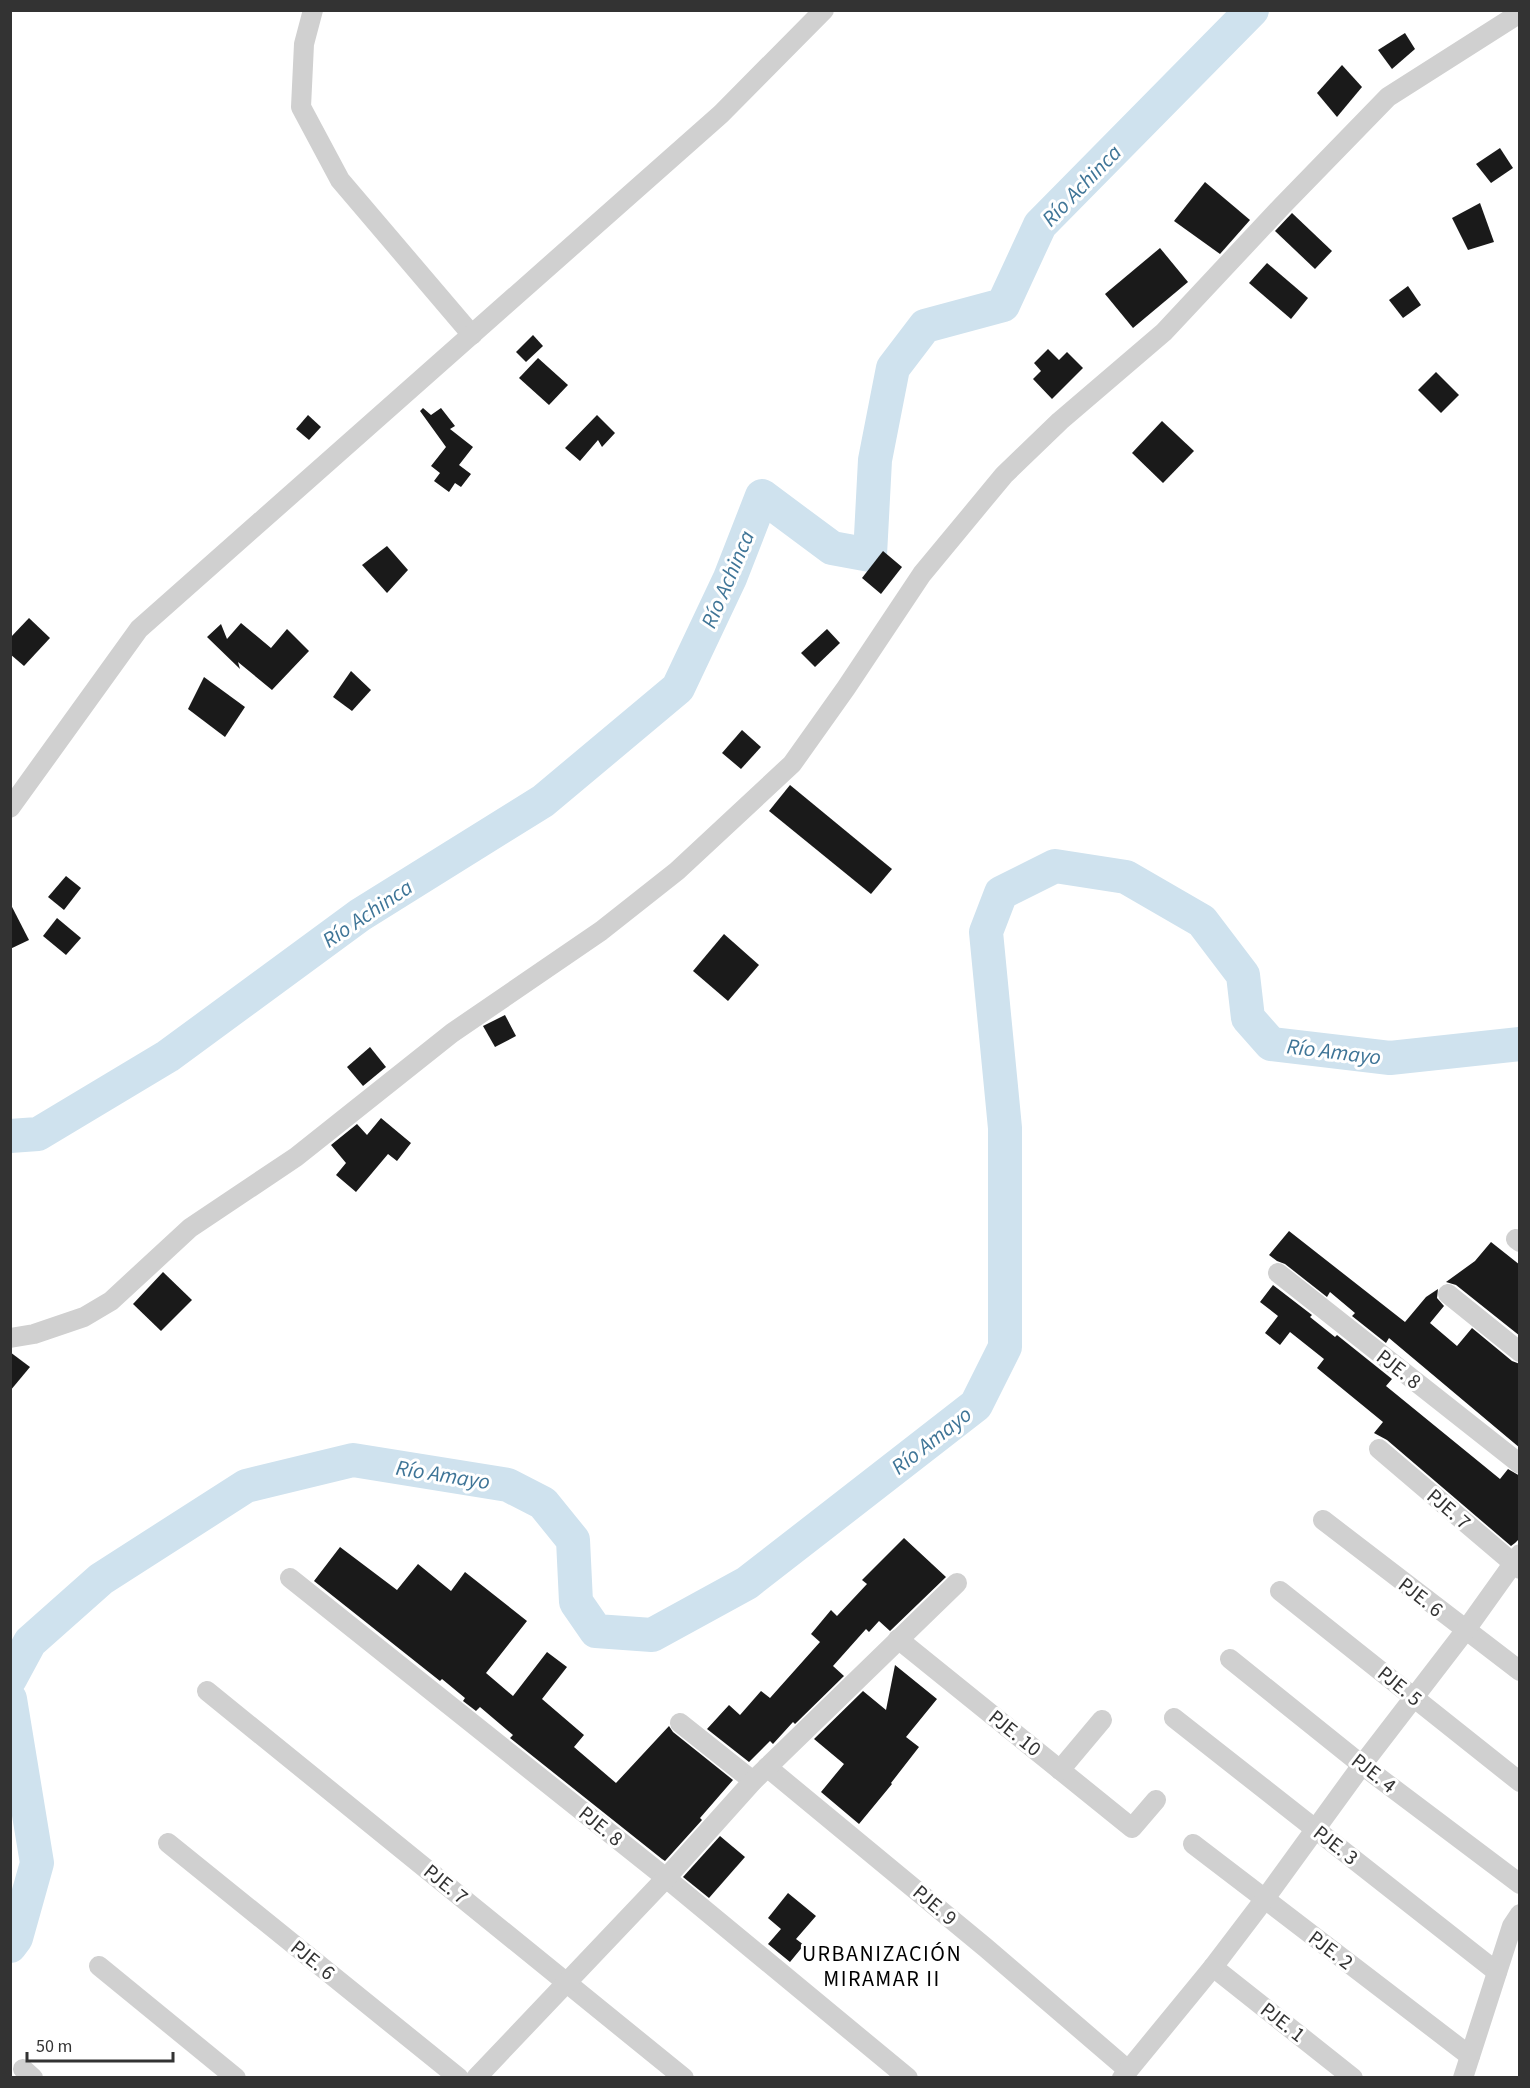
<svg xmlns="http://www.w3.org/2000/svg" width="1530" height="2088" viewBox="0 0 1530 2088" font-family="'Source Sans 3',sans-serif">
  <rect width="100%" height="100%" fill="#fff"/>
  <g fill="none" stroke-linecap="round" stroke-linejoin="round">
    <g stroke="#cfe2ee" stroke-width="34">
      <path d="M10 1136 38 1134 168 1056 360 915 543 801 678 688 730 578 762 496 832 548 870 555 875 460 893 368 925 326 1003 305 1040 225 1252 10"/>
      <path d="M10 1679 30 1642 101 1579 246 1486 353 1460 508 1485 543 1503 573 1540 576 1602 596 1631 652 1635 747 1583 976 1405 1005 1347V1128L986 932 1001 893 1055 866 1126 877 1202 921 1243 975 1248 1018 1271 1044 1390 1058 1520 1044"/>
      <path d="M10 1699 37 1863 16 1938 10 1946"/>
    </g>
  </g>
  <g fill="#1a1a1a">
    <path d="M1405 33 1415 49 1392 69 1378 50Z"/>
    <path d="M1342 65 1362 87 1337 117 1317 93Z"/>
    <path d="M1500 148 1513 168 1491 183 1476 164Z"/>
    <path d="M1205 182 1250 220 1220 254 1174 221Z"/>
    <path d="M1480 203 1494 242 1468 250 1452 218Z"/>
    <path d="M1292 213 1332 251 1315 269 1275 231Z"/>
    <path d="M1160 248 1188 282 1133 328 1105 294Z"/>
    <path d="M1267 263 1308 298 1291 319 1249 283Z"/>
    <path d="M1408 286 1421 305 1403 318 1389 300Z"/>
    <path d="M533 335 543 346 526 362 516 352Z"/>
    <path d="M1048 349 1059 360 1067 352 1083 368 1052 399 1033 379 1041 371 1034 363Z"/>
    <path d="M538 358 568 385 549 405 519 378Z"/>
    <path d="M1436 372 1459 395 1441 413 1418 390Z"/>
    <path d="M423 408 431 415 441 408 455 426 450 429 473 447 459 465 471 474 461 487 455 483 449 492 434 481 440 473 431 466 446 447 420 411Z"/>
    <path d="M308 415 321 427 309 440 296 429Z"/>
    <path d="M597 415 615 433 602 447 598 440 580 461 565 448Z"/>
    <path d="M1162 421 1194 451 1163 483 1132 453Z"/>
    <path d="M387 546 408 570 387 593 362 565Z"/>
    <path d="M883 551 902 567 881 594 862 578Z"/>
    <path d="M29 618 50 638 24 666 10 654V638Z"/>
    <path d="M241 623 271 648 287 629 309 651 272 690 238 662 240 669 207 637 221 624 227 639Z"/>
    <path d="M827 629 840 643 815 667 801 653Z"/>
    <path d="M351 671 371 690 352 711 333 697Z"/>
    <path d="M204 677 245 707 225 737 188 709Z"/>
    <path d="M742 730 761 747 741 769 722 753Z"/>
    <path d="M790 785 892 869 871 894 769 811Z"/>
    <path d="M66 876 81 888 64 910 48 897Z"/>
    <path d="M10 903 29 940 10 949Z"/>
    <path d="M57 918 81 938 66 955 43 936Z"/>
    <path d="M724 934 759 965 728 1001 693 971Z"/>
    <path d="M505 1015 516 1036 495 1047 483 1026Z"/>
    <path d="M370 1047 386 1067 363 1086 347 1067Z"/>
    <path d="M381 1118 411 1143 397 1161 388 1154 356 1192 336 1175 346 1163 331 1145 357 1124 367 1135Z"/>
    <path d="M1289 1231 1405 1322 1426 1297 1438 1289 1437 1298 1444 1306 1430 1323 1457 1346 1472 1328 1512 1361 1520 1364V1448L1389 1338 1386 1343 1352 1316 1355 1313 1330 1292 1327 1297 1285 1264 1277 1261 1269 1255Z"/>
    <path d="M1491 1242 1520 1265V1336L1456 1285 1446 1282 1475 1261Z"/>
    <path d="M163 1272 192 1300 161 1331 133 1304Z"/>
    <path d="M1273 1285 1312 1315 1310 1317 1335 1337 1337 1335 1392 1379 1386 1386 1500 1479 1508 1469 1520 1476V1538L1515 1543 1511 1546 1387 1440 1374 1433 1383 1422 1317 1368 1324 1359 1290 1332 1280 1345 1265 1333 1278 1316 1260 1302Z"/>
    <path d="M10 1352 30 1367 10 1391Z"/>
    <path d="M904 1538 946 1577 890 1631 879 1621 869 1632 866 1629 833 1666 844 1676 795 1724 793 1722 773 1744 770 1741 749 1762 707 1729 729 1705 740 1715 761 1691 770 1698 820 1642 811 1634 831 1610 837 1616 867 1584 862 1580Z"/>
    <path d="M340 1547 397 1590 418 1564 451 1591 465 1572 527 1621 486 1673 513 1696 547 1652 567 1667 542 1699 584 1735 574 1747 616 1783 669 1726 673 1732 733 1780 700 1818 702 1820 665 1861 662 1859 510 1738 513 1735 480 1707 476 1711 463 1701 465 1698 442 1679 440 1681 314 1581Z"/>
    <path d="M895 1665 937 1699 906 1737 919 1747 891 1783 892 1784 859 1824 821 1792 844 1764 814 1739 863 1691 886 1710Z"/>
    <path d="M720 1836 745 1857 709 1898 683 1877Z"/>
    <path d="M788 1893 816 1916 796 1939 804 1945 790 1962 768 1944 781 1929 768 1918Z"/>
  </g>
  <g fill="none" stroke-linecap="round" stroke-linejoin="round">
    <g stroke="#d0d0d0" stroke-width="20">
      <path d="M313 10 304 44 301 107 340 180 472 335"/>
      <path d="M10 808 139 629 721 114 824 10"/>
      <path d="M1516 1239 1520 1242"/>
      <path d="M1278 1273 1520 1464"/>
      <path d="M1448 1294 1520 1352"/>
      <path d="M10 1338 34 1334 84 1317 111 1301 190 1228 296 1157 452 1033 601 931 677 871 792 764 846 688 922 574 1004 475 1060 421 1164 332 1282 206 1388 97 1520 13"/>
      <path d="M1379 1449 1520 1569"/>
      <path d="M1323 1520 1520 1671"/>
      <path d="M290 1578 666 1878 908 2078"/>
      <path d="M1280 1591 1520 1782"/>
      <path d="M898 1639 1132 1828 1156 1800"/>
      <path d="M1230 1659 1362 1765 1520 1884"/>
      <path d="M207 1691 684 2078"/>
      <path d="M1174 1718 1497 1972"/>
      <path d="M680 1723 753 1781"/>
      <path d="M767 1767 986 1948 1128 2070"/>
      <path d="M1060 1770 1102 1720"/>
      <path d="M168 1843 459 2078"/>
      <path d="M1193 1844 1470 2056"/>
      <path d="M99 1966 236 2078"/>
      <path d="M1213 1967 1353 2078"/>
      <path d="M23 2069 33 2078"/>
      <path d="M476 2078 666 1878 753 1781 957 1583"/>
      <path d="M1122 2078 1213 1967 1264 1900 1362 1765 1465 1631 1520 1554"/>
      <path d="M1463 2078 1512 1926 1520 1914"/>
    </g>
  </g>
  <g text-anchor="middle" stroke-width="6" stroke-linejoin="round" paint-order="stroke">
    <g font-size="21" fill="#333" stroke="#fff">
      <text transform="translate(1399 1369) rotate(38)" y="7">PJE. 8</text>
      <text transform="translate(1449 1509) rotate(41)" y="7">PJE. 7</text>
      <text transform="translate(1421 1597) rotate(38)" y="7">PJE. 6</text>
      <text transform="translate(1400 1686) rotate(39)" y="7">PJE. 5</text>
      <text transform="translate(1015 1733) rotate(39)" y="7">PJE. 10</text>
      <text transform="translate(1374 1773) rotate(38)" y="7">PJE. 4</text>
      <text transform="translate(601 1826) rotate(39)" y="7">PJE. 8</text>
      <text transform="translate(1336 1845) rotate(38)" y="7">PJE. 3</text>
      <text transform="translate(446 1884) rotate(39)" y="7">PJE. 7</text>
      <text transform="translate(935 1905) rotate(40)" y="7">PJE. 9</text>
      <text transform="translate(1331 1950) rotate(37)" y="7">PJE. 2</text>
      <text transform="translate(313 1960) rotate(39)" y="7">PJE. 6</text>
      <text transform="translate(1283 2022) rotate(38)" y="7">PJE. 1</text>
    </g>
    <g font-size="22" font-style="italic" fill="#3f7597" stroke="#fff">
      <text transform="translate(1081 185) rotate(-46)" y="8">Río Achinca</text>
      <text transform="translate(727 579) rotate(-67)" y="8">Río Achinca</text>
      <text transform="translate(367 913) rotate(-34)" y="8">Río Achinca</text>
      <text transform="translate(1334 1051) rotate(7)" y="8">Río Amayo</text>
      <text transform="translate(931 1440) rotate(-38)" y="8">Río Amayo</text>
      <text transform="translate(443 1474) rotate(9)" y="8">Río Amayo</text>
    </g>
    <g font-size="22" letter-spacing="1.5" fill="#000" stroke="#fff">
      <text x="882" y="1961">URBANIZACIÓN<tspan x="882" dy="25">MIRAMAR II</tspan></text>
    </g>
  </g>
  <rect width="1530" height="2088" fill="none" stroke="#333333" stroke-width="24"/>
  <path d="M27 2052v9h146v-9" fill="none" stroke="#333333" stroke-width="3"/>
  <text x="36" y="2052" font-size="18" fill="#333333" stroke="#ffffff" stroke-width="4.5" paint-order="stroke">50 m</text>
</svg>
